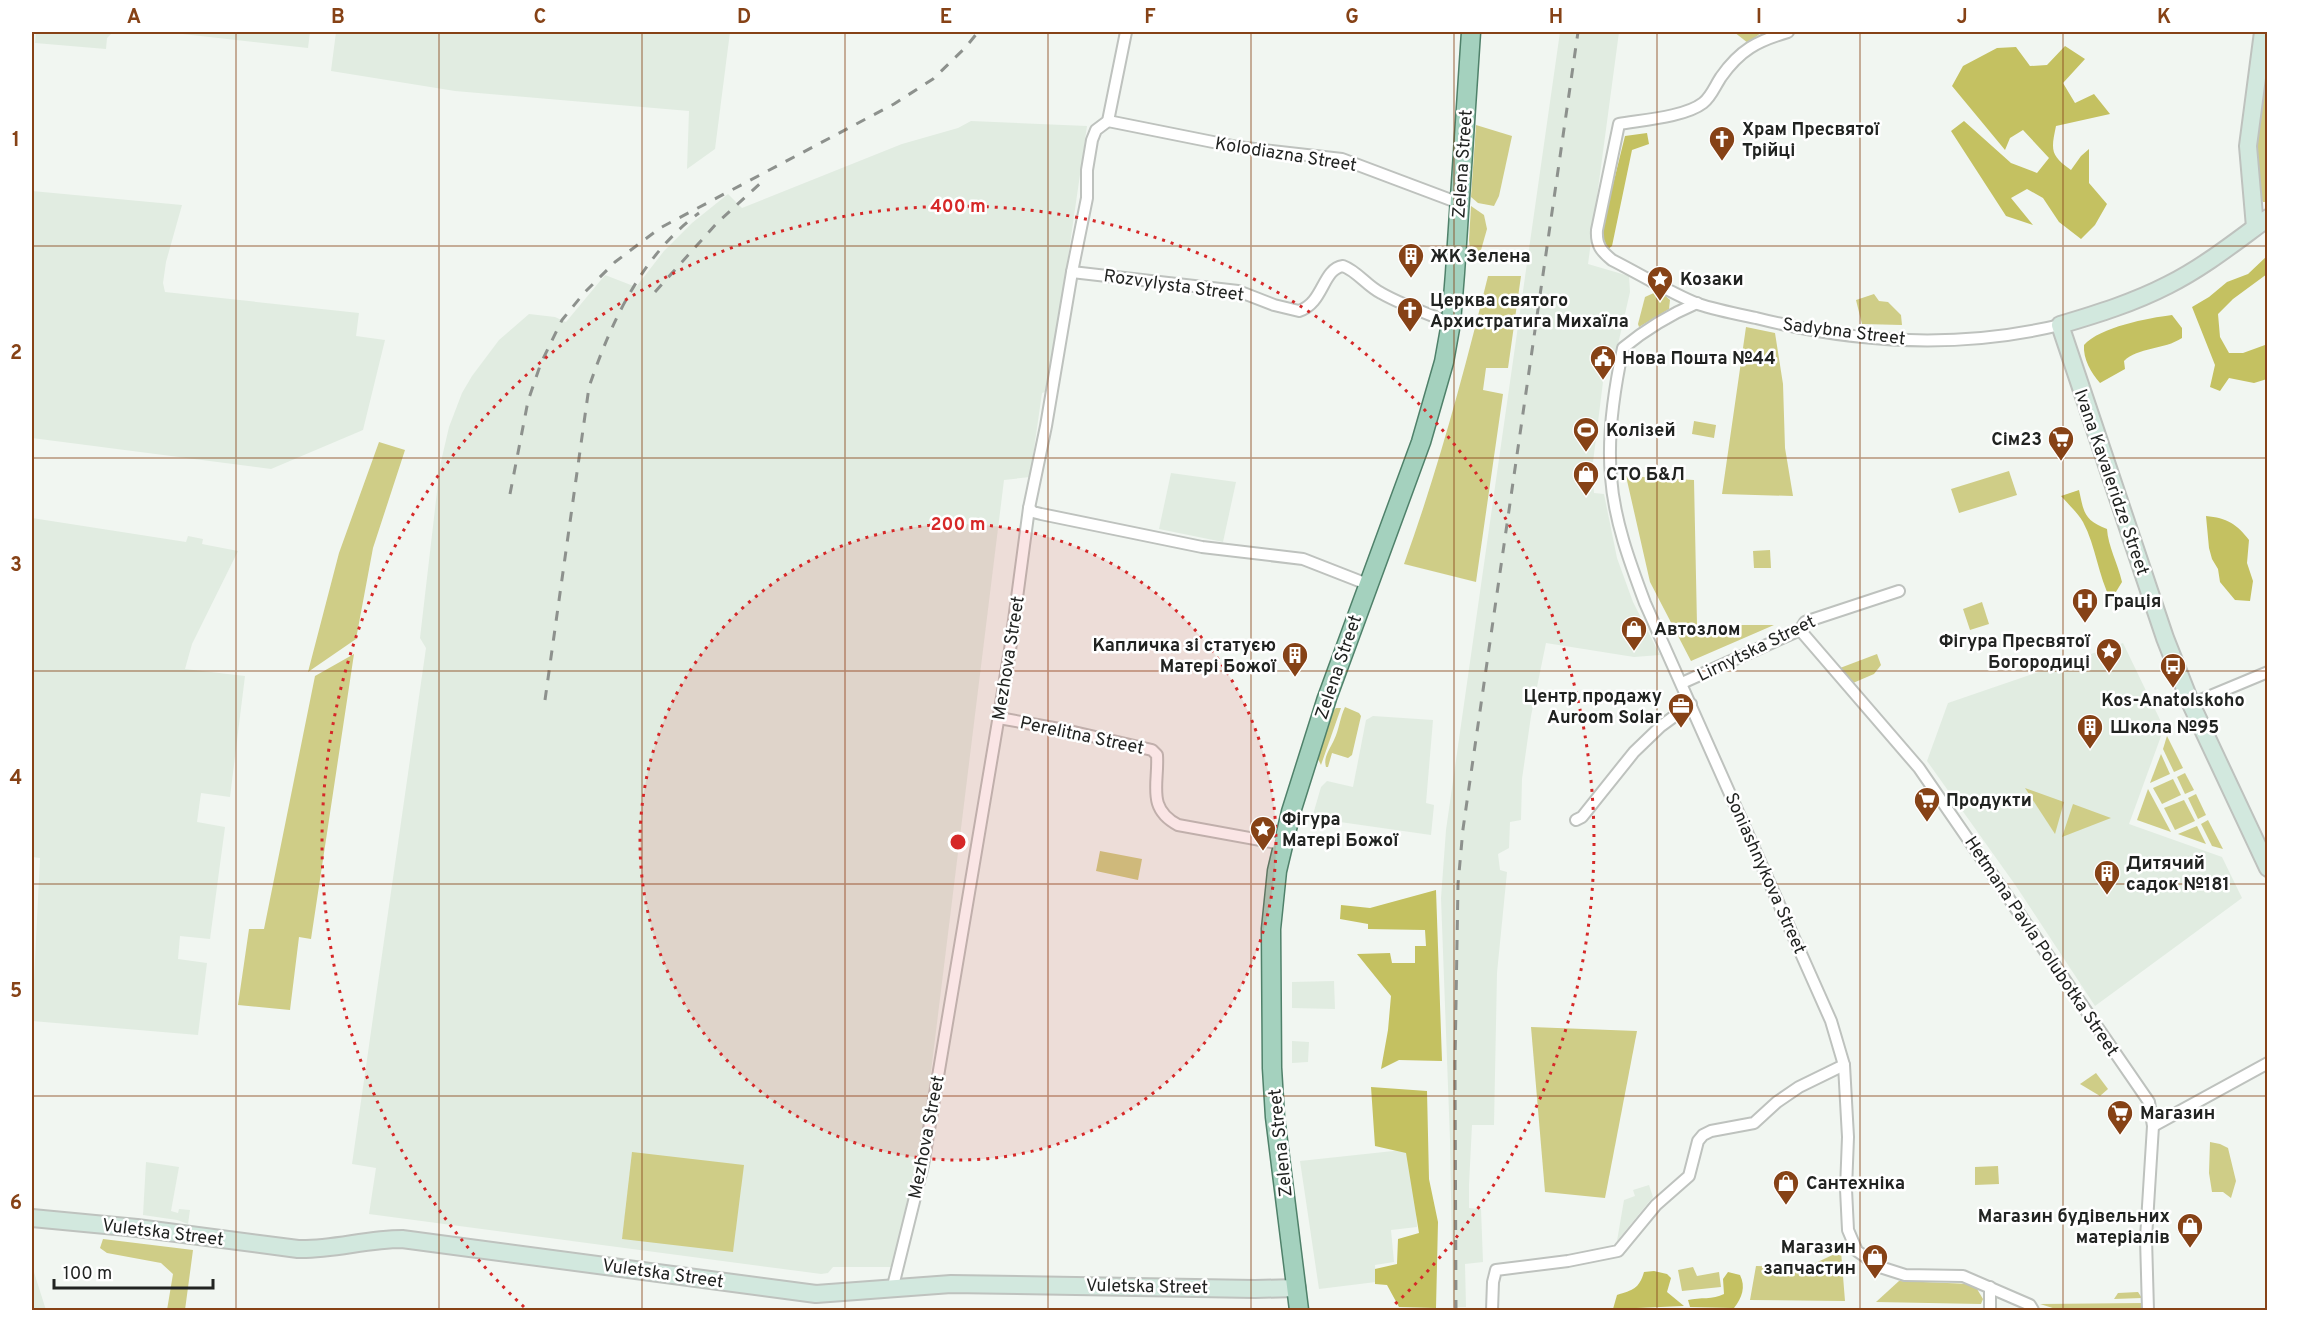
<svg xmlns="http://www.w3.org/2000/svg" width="2299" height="1342" viewBox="0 0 2299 1342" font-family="Overpass,sans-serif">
  <rect width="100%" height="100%" fill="#f1f6f1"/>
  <g fill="#e1ece1">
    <path d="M36 32H122V34L112 33 107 38 106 49 35 43Z"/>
    <path d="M165 32H310L308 48Z"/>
    <path d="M336 32H730L715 149 687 169 689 111 455 91 331 71Z"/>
    <path d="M1560 32H1619L1588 264 1629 276 1630 292 1619 340 1603 382 1592 470 1594 493 1604 494 1617 558 1633 602 1660 655 1634 657 1546 643 1531 716 1522 779 1521 820 1510 822 1509 848 1498 854 1500 870 1507 872 1497 973 1494 1125H1472L1469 1185V1208L1481 1209 1483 1262 1465 1264 1466 1307H1453L1450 1140 1441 898 1446 830Z"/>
    <path d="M971 121 1087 126 1056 341 1045 392 1042 393 1030 477 1004 480 919 1169 892 1267H833L828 1273 821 1274 369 1214 376 1168 352 1164 426 648 420 638 440 466 449 427 462 393 472 376 499 340 529 314 555 317 566 322 605 275 636 287 664 251 692 223 728 194 742 208 902 144 958 128Z"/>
    <path d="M32 191 182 205 166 262 163 283 165 292 359 313 356 336 385 340 363 430 271 469 32 438Z"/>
    <path d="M1171 473 1236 482 1223 542 1159 529Z"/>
    <path d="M32 518 186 542 188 536 203 539 202 544 238 551 192 644 185 669 245 676 230 797 201 793 197 822 225 827 210 939 180 936 178 959 207 963 198 1035 32 1021 40 858 32 857Z"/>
    <path d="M2123 643 2164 728 2129 824 2222 857 2242 898 2095 1006 2016 886 1927 761 1948 703Z"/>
    <path d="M1373 716 1433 720 1426 803 1434 805 1431 835 1312 818 1321 787 1327 781 1353 787 1366 720Z"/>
    <path d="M1334 981 1335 1009 1292 1008V982Z"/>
    <path d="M1292 1041 1309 1042 1308 1062 1292 1063Z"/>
    <path d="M1412 1149 1417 1227 1391 1230 1394 1262 1375 1265 1376 1282 1319 1289 1300 1161Z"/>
    <path d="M146 1162 179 1167 171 1211 178 1213 179 1209 190 1210 188 1224 177 1220 143 1215Z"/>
    <path d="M1649 1185 1653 1197 1617 1241 1624 1200 1635 1196 1633 1190Z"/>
    <path d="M32 1266 46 1310H32Z"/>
  </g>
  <g fill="#cfcd87">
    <path d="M1734 32H1762L1748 43Z"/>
    <path d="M2267 75V202H2263C2242 172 2260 109 2267 75Z"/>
    <path d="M1476 125 1512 136 1499 196 1494 206 1478 203 1471 197Z"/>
    <path d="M1471 206 1484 215 1487 229 1479 257 1471 259 1469 240Z"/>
    <path d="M1488 276H1521L1508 368H1486L1483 390 1503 394 1476 582 1404 564C1438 470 1464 373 1488 276Z"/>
    <path d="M1656 292 1662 293 1670 300 1669 309 1639 327 1638 324 1645 297Z"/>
    <path d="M1874 294 1879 301 1888 302 1901 315 1902 325 1862 324 1856 300Z"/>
    <path d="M1746 327 1775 333 1783 384 1785 448 1793 496 1722 494Z"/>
    <path d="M1694 421 1716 425 1714 438 1692 434Z"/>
    <path d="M379 442 405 450 373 548 356 639 308 672 339 553Z"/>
    <path d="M2009 471 2017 495 1959 513 1951 489Z"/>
    <path d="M1626 476 1694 480 1697 625H1774L1691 661 1650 582Z"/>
    <path d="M1770 550 1771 568H1754L1753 551Z"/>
    <path d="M1982 602 1989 624 1970 630 1963 609Z"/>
    <path d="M354 654 311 939 299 937 290 1010 238 1005 249 929H264L315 676Z"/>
    <path d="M1877 654 1881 665 1874 674 1853 683 1840 668Z"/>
    <path d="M1345 707 1359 713 1361 716 1352 755 1348 758 1332 753 1328 767H1326C1323 757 1330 749 1334 740 1339 730 1340 717 1345 707Z"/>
    <path d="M1336 708H1341L1321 765 1318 759 1331 713Z"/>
    <path d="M2167 736 2183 768 2174 772 2163 749Z"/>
    <path d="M2161 754 2170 774 2150 783Z"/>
    <path d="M2185 773 2194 790 2185 794 2177 777Z"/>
    <path d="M2173 779 2181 795 2162 804 2153 788Z"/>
    <path d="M2025 788 2064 802 2055 834Z"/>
    <path d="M2148 789 2171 832 2137 820Z"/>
    <path d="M2196 794 2206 815 2198 819 2188 798Z"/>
    <path d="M2184 800 2195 821 2175 830 2164 808Z"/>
    <path d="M2073 804 2111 818 2062 837Z"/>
    <path d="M2208 820 2223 849 2212 846 2201 824Z"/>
    <path d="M2197 826 2206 844 2178 834Z"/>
    <path d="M1100 851 1142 859 1138 880 1096 871Z"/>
    <path d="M1531 1027 1637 1031 1605 1198 1545 1192Z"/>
    <path d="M2096 1073 2108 1089 2100 1096 2080 1084Z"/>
    <path d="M2210 1142 2220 1144 2228 1148 2236 1181 2231 1198 2223 1192H2212L2209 1173Z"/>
    <path d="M632 1152 744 1165 733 1252 622 1239Z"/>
    <path d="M1998 1166 1999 1184 1975 1185V1167Z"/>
    <path d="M103 1239 193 1250 185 1310H167L173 1274 161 1263 107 1253 100 1248Z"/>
    <path d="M1841 1251 1845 1301 1750 1300 1756 1266 1807 1267Z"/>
    <path d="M1693 1267 1697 1276 1719 1272 1721 1287 1682 1291 1678 1270Z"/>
    <path d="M1899 1281 1971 1284 1977 1289 1983 1299 1981 1304 1876 1302Z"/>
    <path d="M2138 1292 2142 1298 2114 1299 2118 1293Z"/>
    <path d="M2144 1303 2143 1310H2059L2040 1304Z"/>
  </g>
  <g fill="#c4c161">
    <path d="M2065 46 2085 59 2063 83 2075 103 2094 94 2110 114 2056 126C2051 150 2050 155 2071 170L2081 156 2089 149V183L2107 204 2095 225 2081 239 2059 222 2043 198 2027 189 2011 198 2033 225 2006 216 1951 131 1964 121 2011 163 2037 173 2049 158 2023 130 2010 138 2005 150 1952 86 1963 66 1997 48 2016 47 2030 66 2047 65Z"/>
    <path d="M1647 133 1649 144 1632 150 1612 246 1608 249 1601 233 1625 136Z"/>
    <path d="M2267 256V274L2233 299 2218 314 2220 337 2229 353H2243L2265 345 2267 346V379L2254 383 2229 378 2220 391 2210 387 2215 365 2192 307 2209 297 2227 282 2248 274Z"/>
    <path d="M2172 315 2182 328V338C2164 350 2138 347 2124 361L2125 369 2100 383C2091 373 2083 359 2084 345 2100 327 2148 318 2172 315Z"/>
    <path d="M2079 490C2084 513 2084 520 2107 529 2108 546 2118 564 2122 582L2111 600C2098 576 2096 546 2083 522 2078 513 2068 504 2061 496Z"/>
    <path d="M2206 516C2227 518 2237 524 2249 540L2247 563 2253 581 2250 601 2235 600 2220 582 2218 569 2212 559 2209 548Z"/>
    <path d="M1436 890 1442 1061 1399 1060 1381 1069 1388 1030 1391 996 1357 954 1390 953 1392 963H1415V946H1426L1425 930 1368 929V924L1340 919 1341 905 1370 908Z"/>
    <path d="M1371 1087 1427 1091 1429 1179 1438 1222 1436 1308 1399 1307 1387 1285 1375 1284V1269L1397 1264 1398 1239 1419 1233 1406 1153 1375 1146Z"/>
    <path d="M1654 1271 1667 1274 1671 1278 1667 1292 1684 1306 1613 1309 1617 1295C1633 1290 1639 1289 1644 1272Z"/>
    <path d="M1728 1272 1740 1275C1746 1287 1742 1298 1734 1308L1690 1307 1688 1300C1700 1297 1713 1300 1724 1294L1723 1279Z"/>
  </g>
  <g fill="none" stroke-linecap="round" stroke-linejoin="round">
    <g stroke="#bec2be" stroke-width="14">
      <g id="street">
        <path d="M1788 32C1757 41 1740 50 1721 77 1715 86 1711 97 1703 103 1685 117 1642 120 1619 124L1597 230C1596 245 1601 251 1612 260 1638 273 1672 294 1698 304 1716 310 1737 314 1756 318 1855 343 1960 349 2060 325"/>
        <path d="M1108 121 1238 147 1342 159 1459 203"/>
        <path d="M1072 272 1238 291 1274 305 1299 311C1324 303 1322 269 1343 266 1357 271 1367 286 1381 293 1402 305 1428 314 1451 323"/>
        <path d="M1697 303C1669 315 1646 329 1623 348 1614 390 1607 435 1611 477 1614 520 1630 563 1645 603L1831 1021 1844 1065 1848 1137 1846 1189 1848 1230 1857 1251 1880 1267 1905 1275 1963 1276 2030 1305 2033 1310"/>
        <path d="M1029 508 1033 512 1041 514 1202 547 1303 559 1367 584"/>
        <path d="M1800 630 1919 768 2149 1102 2153 1126 2146 1238 2148 1310"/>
        <path d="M1682 683 1800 630 1805 622 1899 591"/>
        <path d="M2191 704 2268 672"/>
        <path d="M999 718 1065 730 1152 750 1157 755C1159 784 1146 808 1178 825L1282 844"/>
        <path d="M1576 820 1582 817 1634 752 1661 726 1691 704"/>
        <path d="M2153 1126 2268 1063"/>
        <path d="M892 1290 923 1165 1010 650 1029 508 1046 426 1072 272 1087 198V170L1092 140 1096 130 1108 121 1126 32"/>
        <path d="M1492 1310 1493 1282 1496 1270 1568 1261 1618 1251 1656 1205 1689 1176 1698 1141 1703 1135 1711 1131 1754 1123 1777 1102 1799 1087 1844 1065"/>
        <path d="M1990 1310V1287"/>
      </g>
    </g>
    <g stroke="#bec2be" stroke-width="20">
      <g id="secondary">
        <path d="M2268 218C2235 242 2204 267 2168 285 2133 303 2097 314 2060 325L2165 638 2191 704 2268 868"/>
        <path d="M2255 227 2248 146 2263 32"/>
        <path d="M32 1218 137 1228 298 1249C333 1250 366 1239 402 1239L816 1294 951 1284 1255 1289 1297 1288"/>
      </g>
    </g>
    <g stroke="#4f816a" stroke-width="21">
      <path id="primary" d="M1299 1310 1275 1117 1272 1068 1271 929 1277 871 1291 812 1327 698 1421 442 1444 362 1451 323 1455 273 1471 32"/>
    </g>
    <use href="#street" stroke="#fff" stroke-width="10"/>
    <use href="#secondary" stroke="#d2e8de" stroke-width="16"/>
    <use href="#primary" stroke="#a4d1be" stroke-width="18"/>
    <g stroke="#8d918d" stroke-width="3" stroke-dasharray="10 10" stroke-linecap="butt">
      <path d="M655 292 717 223 766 178"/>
      <path d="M510 494 528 401 541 363 562 320 584 293 615 262 660 228 894 104 933 79 965 48 978 32"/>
      <path d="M545 700 589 387C611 322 642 255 699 213"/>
      <path d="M1456 1310 1455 1063 1458 884 1463 829 1578 32"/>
    </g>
  </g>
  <path fill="none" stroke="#864216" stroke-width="1.5" stroke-opacity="0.55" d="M236 32V1310M439 32V1310M642 32V1310M845 32V1310M1048 32V1310M1251 32V1310M1454 32V1310M1657 32V1310M1860 32V1310M2063 32V1310M32 246H2268M32 458H2268M32 671H2268M32 884H2268M32 1096H2268"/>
  <circle cx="958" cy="842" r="318" fill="#d62828" fill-opacity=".12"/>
  <g fill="none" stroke="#d62828" stroke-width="3" stroke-dasharray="3 6">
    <circle cx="958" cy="842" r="318"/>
    <path d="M524 1307A636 636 0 1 1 1392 1307"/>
  </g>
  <defs>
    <g id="church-pin" transform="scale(1.35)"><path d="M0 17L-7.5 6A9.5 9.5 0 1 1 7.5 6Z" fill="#864216" stroke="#fff"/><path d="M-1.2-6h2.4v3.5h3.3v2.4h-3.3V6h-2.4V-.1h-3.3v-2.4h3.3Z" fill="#fff"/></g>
    <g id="building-pin" transform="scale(1.35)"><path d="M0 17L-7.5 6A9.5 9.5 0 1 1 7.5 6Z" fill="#864216" stroke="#fff"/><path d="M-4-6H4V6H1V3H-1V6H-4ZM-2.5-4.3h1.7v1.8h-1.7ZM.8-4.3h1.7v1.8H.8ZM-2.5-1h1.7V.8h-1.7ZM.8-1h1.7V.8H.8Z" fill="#fff"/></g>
    <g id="sight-pin" transform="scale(1.35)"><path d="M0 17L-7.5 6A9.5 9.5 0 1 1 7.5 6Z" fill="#864216" stroke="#fff"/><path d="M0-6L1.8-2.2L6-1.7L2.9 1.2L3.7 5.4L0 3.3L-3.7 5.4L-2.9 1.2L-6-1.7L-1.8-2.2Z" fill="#fff"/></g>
    <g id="civic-pin" transform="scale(1.35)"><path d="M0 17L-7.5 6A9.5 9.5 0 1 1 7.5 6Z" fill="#864216" stroke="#fff"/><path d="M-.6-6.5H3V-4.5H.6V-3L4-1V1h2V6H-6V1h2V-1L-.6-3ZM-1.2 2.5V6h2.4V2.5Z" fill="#fff"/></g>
    <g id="stadium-pin" transform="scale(1.35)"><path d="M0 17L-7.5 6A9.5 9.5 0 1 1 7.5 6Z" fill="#864216" stroke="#fff"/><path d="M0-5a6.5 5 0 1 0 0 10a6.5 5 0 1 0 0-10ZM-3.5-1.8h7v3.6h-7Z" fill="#fff"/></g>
    <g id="supermarket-pin" transform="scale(1.35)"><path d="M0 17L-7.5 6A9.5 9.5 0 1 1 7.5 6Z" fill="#864216" stroke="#fff"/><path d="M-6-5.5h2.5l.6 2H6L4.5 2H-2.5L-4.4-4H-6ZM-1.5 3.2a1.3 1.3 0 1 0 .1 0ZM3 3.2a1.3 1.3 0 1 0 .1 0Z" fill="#fff"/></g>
    <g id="shop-pin" transform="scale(1.35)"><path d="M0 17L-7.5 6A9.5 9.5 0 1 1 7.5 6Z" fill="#864216" stroke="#fff"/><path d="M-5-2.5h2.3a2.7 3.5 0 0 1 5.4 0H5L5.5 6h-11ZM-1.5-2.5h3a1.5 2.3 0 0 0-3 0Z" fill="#fff"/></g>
    <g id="hospital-pin" transform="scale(1.35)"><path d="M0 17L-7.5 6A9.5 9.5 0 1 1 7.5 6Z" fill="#864216" stroke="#fff"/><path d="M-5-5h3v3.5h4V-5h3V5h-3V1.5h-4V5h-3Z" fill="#fff"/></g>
    <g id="bus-pin" transform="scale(1.35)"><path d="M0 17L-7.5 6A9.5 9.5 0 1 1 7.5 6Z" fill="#864216" stroke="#fff"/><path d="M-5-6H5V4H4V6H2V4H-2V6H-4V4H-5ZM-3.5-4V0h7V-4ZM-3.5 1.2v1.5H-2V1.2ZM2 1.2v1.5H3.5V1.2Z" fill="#fff"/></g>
    <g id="office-pin" transform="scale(1.35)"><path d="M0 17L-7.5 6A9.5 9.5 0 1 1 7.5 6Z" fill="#864216" stroke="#fff"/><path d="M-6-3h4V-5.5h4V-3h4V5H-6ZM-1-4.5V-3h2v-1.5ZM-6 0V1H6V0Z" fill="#fff"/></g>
  </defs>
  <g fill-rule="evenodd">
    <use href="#church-pin" x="1722" y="139"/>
    <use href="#building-pin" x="1411" y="256"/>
    <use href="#sight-pin" x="1660" y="279"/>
    <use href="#church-pin" x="1410" y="310"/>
    <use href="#civic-pin" x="1603" y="358"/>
    <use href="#stadium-pin" x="1586" y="430"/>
    <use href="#supermarket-pin" x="2061" y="439"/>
    <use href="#shop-pin" x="1586" y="474"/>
    <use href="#hospital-pin" x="2085" y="601"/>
    <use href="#shop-pin" x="1634" y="629"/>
    <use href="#sight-pin" x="2109" y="651"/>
    <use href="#building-pin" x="1295" y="655"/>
    <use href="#bus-pin" x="2173" y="666"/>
    <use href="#office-pin" x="1681" y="706"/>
    <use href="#building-pin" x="2090" y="727"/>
    <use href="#supermarket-pin" x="1927" y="800"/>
    <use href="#sight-pin" x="1263" y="829"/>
    <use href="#building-pin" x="2107" y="873"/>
    <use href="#supermarket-pin" x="2120" y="1113"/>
    <use href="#shop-pin" x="1786" y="1183"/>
    <use href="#shop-pin" x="2190" y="1226"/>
    <use href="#shop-pin" x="1875" y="1257"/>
  </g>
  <g text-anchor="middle" stroke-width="5" stroke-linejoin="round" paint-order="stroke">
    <g font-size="18" font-weight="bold" fill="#212321" stroke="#fff" text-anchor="start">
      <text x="1742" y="135">Храм Пресвятої<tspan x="1742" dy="21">Трійці</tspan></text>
      <text x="1430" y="262">ЖК Зелена</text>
      <text x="1680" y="285">Козаки</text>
      <text x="1430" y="306">Церква святого<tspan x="1430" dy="21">Архистратига Михаїла</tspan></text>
      <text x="1622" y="364">Нова Пошта №44</text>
      <text x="1606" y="436">Колізей</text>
      <text x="2042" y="445" text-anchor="end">Сім23</text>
      <text x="1606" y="480">СТО Б&amp;Л</text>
      <text x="2104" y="607">Грація</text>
      <text x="1654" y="635">Автозлом</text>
      <text x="2090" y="647" text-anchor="end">Фігура Пресвятої<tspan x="2090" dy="21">Богородиці</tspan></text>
      <text x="1276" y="651" text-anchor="end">Капличка зі статуєю<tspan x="1276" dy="21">Матері Божої</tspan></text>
      <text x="1662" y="702" text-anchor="end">Центр продажу<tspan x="1662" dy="21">Auroom Solar</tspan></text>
      <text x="2173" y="706" text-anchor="middle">Kos-Anatolskoho</text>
      <text x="2110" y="733">Школа №95</text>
      <text x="1946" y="806">Продукти</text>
      <text x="1282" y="825">Фігура<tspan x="1282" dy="21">Матері Божої</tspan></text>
      <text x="2126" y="869">Дитячий<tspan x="2126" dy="21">садок №181</tspan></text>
      <text x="2140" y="1119">Магазин</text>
      <text x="1806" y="1189">Сантехніка</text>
      <text x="2170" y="1222" text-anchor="end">Магазин будівельних<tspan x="2170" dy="21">матеріалів</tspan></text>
      <text x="1856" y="1253" text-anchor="end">Магазин<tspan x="1856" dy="21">запчастин</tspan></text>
    </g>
    <g font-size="18" fill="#212321" stroke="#fff">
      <text transform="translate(1286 154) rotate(9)" y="6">Kolodiazna Street</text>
      <text transform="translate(1462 164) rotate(-86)" y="6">Zelena Street</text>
      <text transform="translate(1174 285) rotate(8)" y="6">Rozvylysta Street</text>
      <text transform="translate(1844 331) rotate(7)" y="6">Sadybna Street</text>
      <text transform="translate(2112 482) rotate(71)" y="6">Ivana Kavaleridze Street</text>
      <text transform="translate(1756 648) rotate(-26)" y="6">Lirnytska Street</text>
      <text transform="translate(1008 658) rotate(-81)" y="6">Mezhova Street</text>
      <text transform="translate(1338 667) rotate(-71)" y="6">Zelena Street</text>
      <text transform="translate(1082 735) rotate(12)" y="6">Perelitna Street</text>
      <text transform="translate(1766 873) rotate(66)" y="6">Soniashnykova Street</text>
      <text transform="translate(2042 946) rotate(56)" y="6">Hetmana Pavla Polubotka Street</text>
      <text transform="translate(926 1137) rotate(-79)" y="6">Mezhova Street</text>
      <text transform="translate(1280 1143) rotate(-96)" y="6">Zelena Street</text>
      <text transform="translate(163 1232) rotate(7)" y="6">Vuletska Street</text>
      <text transform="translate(663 1273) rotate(8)" y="6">Vuletska Street</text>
      <text transform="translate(1147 1286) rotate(1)" y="6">Vuletska Street</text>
    </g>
  </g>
  <circle cx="958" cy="842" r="9" fill="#d62828" stroke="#fff" stroke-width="3"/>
  <g font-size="18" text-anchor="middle" font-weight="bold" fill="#d62828" stroke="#fff" stroke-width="5" stroke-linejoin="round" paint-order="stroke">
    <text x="958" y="212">400 m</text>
    <text x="958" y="530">200 m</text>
  </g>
  <rect width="2299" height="1342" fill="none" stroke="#ffffff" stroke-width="66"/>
  <path d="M54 1279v9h159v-9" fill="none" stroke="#212321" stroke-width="3"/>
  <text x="63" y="1279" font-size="18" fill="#212321" stroke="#ffffff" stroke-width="4.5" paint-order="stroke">100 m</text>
  <rect x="33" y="33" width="2233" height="1276" fill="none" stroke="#864216" stroke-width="2"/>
  <g font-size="20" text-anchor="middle" font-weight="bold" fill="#864216">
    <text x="134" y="23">A</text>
    <text x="338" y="23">B</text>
    <text x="540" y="23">C</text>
    <text x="744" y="23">D</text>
    <text x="946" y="23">E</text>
    <text x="1150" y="23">F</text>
    <text x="1352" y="23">G</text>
    <text x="1556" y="23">H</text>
    <text x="1759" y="23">I</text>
    <text x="1962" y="23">J</text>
    <text x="2164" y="23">K</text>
    <text x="16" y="146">1</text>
    <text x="16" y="359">2</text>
    <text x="16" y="571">3</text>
    <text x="16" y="784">4</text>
    <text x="16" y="997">5</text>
    <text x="16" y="1209">6</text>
  </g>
</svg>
